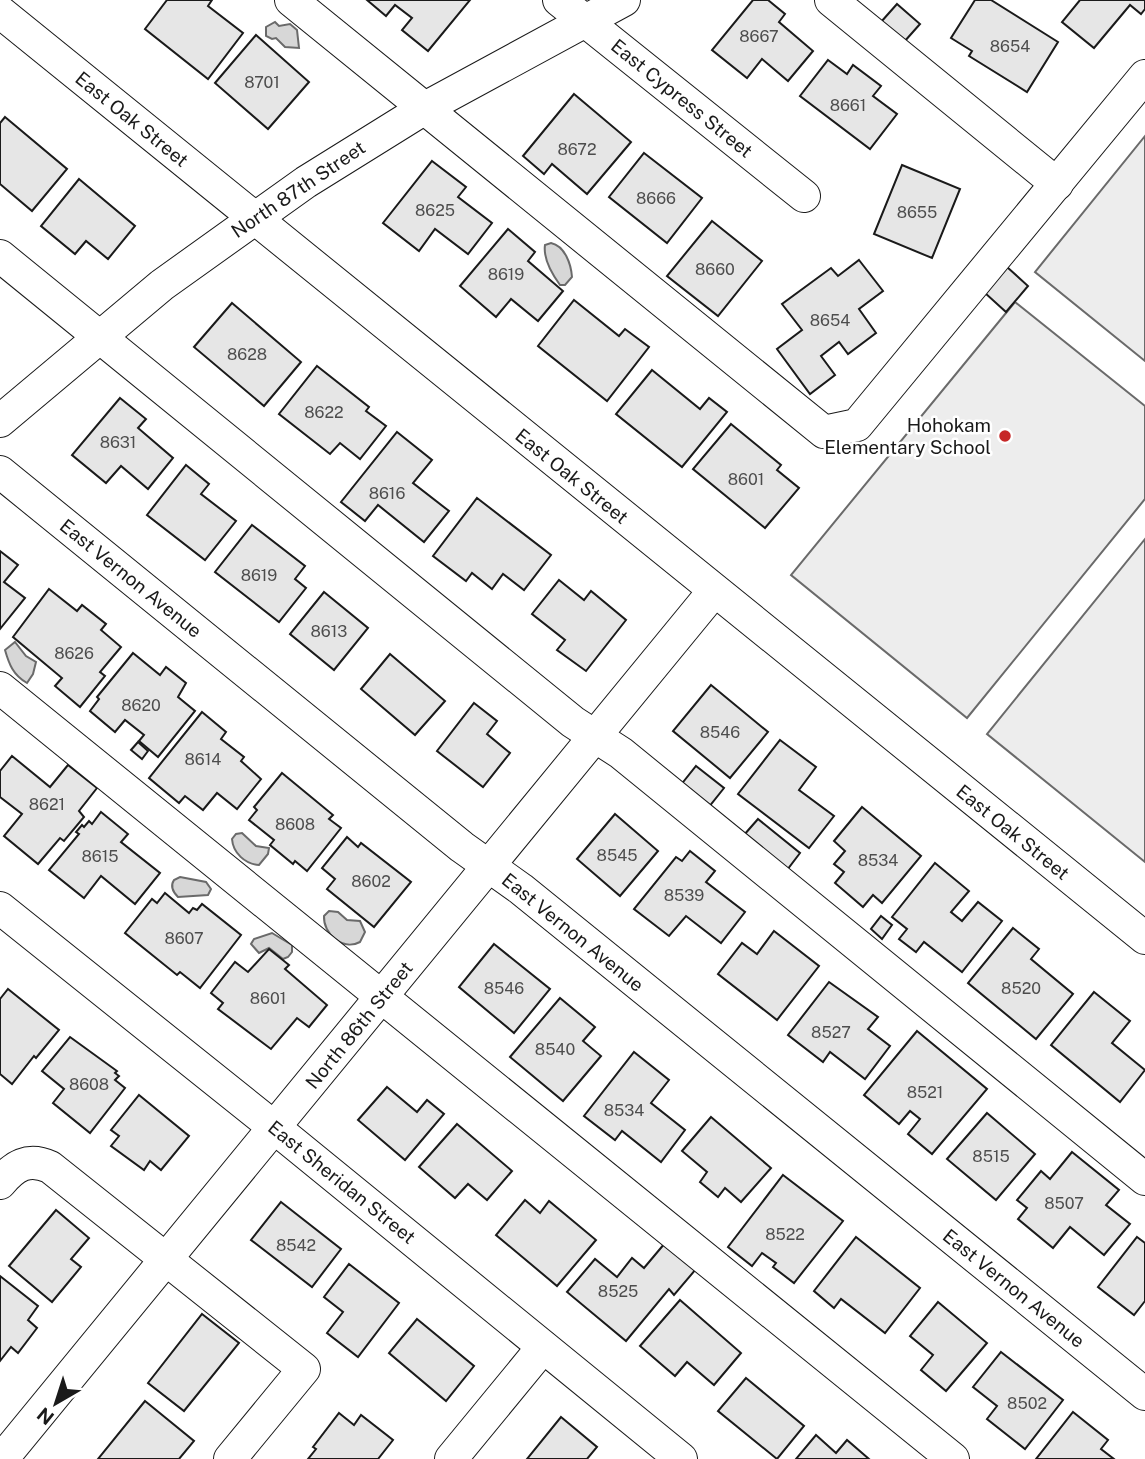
<svg xmlns="http://www.w3.org/2000/svg" width="1145" height="1459" viewBox="0 0 1145 1459" font-family="'Public Sans',sans-serif">
  <rect width="100%" height="100%" fill="#fff"/>
  <g fill="#ededed" stroke="#6a6a6a" stroke-width="2">
    <path d="M1145 136V361L1035 272Z"/>
    <path d="M1015 302 1145 406V499L967 718 791 575Z"/>
    <path d="M1145 539V862L987 734Z"/>
  </g>
  <g fill="#d7d7d7" stroke="#6a6a6a" stroke-width="2">
    <path d="M275 22 279 26 290 24 297 30 299 48 285 47 276 38 272 39 266 36V27Z"/>
    <path d="M551 243C565 246 571 264 572 277L565 285H560C552 274 543 259 545 245Z"/>
    <path d="M15 642 26 656 36 662 33 674 27 683C13 675 9 664 5 650Z"/>
    <path d="M242 833 256 846 269 848 268 854 259 865C245 864 233 853 232 839L236 834Z"/>
    <path d="M180 877 206 882 211 889 208 895 178 897C173 892 170 886 174 880Z"/>
    <path d="M329 911 338 912 347 920 360 921 365 932 360 942C343 951 323 934 324 916Z"/>
    <path d="M272 933 292 945V952L288 957 283 959 269 948 259 953 251 944 254 939Z"/>
  </g>
  <g fill="#e6e6e6" stroke="#1a1a1a" stroke-width="2">
    <path d="M167 0H212L208 6 243 33 208 79 145 29Z"/>
    <path d="M367 0H470L428 51 402 30 412 18 395 5 386 16Z"/>
    <path d="M753 0H768L785 14 779 22 813 51 788 81 762 59 747 78 712 50Z"/>
    <path d="M975 0H991L1058 42 1027 92 969 56 972 51 951 38Z"/>
    <path d="M1080 0H1145V9L1141 14 1130 5 1094 48 1062 22Z"/>
    <path d="M897 4 920 24 904 42 881 22Z"/>
    <path d="M256 35 309 82 268 129 215 83Z"/>
    <path d="M828 60 847 74 853 65 881 86 873 96 897 114 870 149 800 96Z"/>
    <path d="M574 94 631 142 587 194 552 164 544 174 523 156Z"/>
    <path d="M5 117 67 169 32 211 0 184V123Z"/>
    <path d="M644 153 702 198 667 243 609 197Z"/>
    <path d="M432 161 466 187 458 197 492 223 468 254 435 229 419 251 383 223Z"/>
    <path d="M902 165 960 189 932 258 874 234Z"/>
    <path d="M79 179 135 226 108 259 86 241 75 254 41 226Z"/>
    <path d="M712 221 762 261 718 316 667 276Z"/>
    <path d="M508 229 535 252 528 261 563 291 538 321 511 299 496 317 460 286Z"/>
    <path d="M859 260 883 291 859 309 876 333 848 354 839 342 821 356 835 375 810 394 777 349 802 330 782 304 831 268 838 276Z"/>
    <path d="M1007 267 1028 286 1006 312 985 293Z"/>
    <path d="M574 300 619 336 625 329 649 347 607 401 538 346Z"/>
    <path d="M232 303 301 362 264 406 194 347Z"/>
    <path d="M317 366 369 407 366 411 386 426 360 459 340 443 330 454 279 414Z"/>
    <path d="M652 370 700 409 709 398 727 412 682 467 616 414Z"/>
    <path d="M120 398 146 419 138 428 173 458 148 489 121 466 106 483 72 455Z"/>
    <path d="M731 424 781 465 777 470 799 488 765 528 693 469Z"/>
    <path d="M397 432 432 460 413 483 449 511 424 542 378 505 365 521 341 502Z"/>
    <path d="M186 465 209 484 201 494 236 521 205 560 147 515Z"/>
    <path d="M477 498 551 555 524 590 503 574 492 589 472 573 466 581 433 556Z"/>
    <path d="M252 525 305 566 295 579 306 588 279 622 215 572Z"/>
    <path d="M0 551 18 565 4 582 25 598 0 629Z"/>
    <path d="M559 580 584 600 591 591 626 620 586 671 557 650 565 640 532 614Z"/>
    <path d="M49 589 77 611 82 605 106 624 101 630 121 647 100 672 105 676 80 707 55 686 62 678 13 637Z"/>
    <path d="M324 592 368 628 334 670 290 634Z"/>
    <path d="M133 653 160 675 166 667 186 683 178 697 195 711 158 757 139 741 144 735 125 720 115 732 90 711 99 699 97 697Z"/>
    <path d="M390 654 445 701 415 735 361 689Z"/>
    <path d="M711 685 768 732 730 778 673 731Z"/>
    <path d="M474 703 497 721 487 734 510 753 483 787 437 751Z"/>
    <path d="M202 712 226 732 221 739 244 757 241 761 261 779 237 809 217 793 203 810 185 796 179 803 149 778Z"/>
    <path d="M780 740 816 767 799 790 834 816 809 848 738 794Z"/>
    <path d="M138 742 148 751 142 759 131 750Z"/>
    <path d="M12 756 50 787 68 765 97 788 79 811 84 817 64 841 60 838 38 864 4 836 22 814 0 797V771Z"/>
    <path d="M696 766 724 788 708 808 680 786Z"/>
    <path d="M282 773 333 815 329 819 341 828 307 871 295 861 293 864 270 845 274 840 249 820 257 810 254 807Z"/>
    <path d="M862 807 921 856 882 903 873 895 863 907 835 883 844 872 834 864 845 851 834 841Z"/>
    <path d="M101 812 128 834 121 842 160 873 135 904 101 876 84 898 49 870 79 834 76 832 82 825 84 827 89 821 92 824Z"/>
    <path d="M615 814 658 851 620 896 577 859Z"/>
    <path d="M758 819 800 853 787 870 744 835Z"/>
    <path d="M347 837 358 847 361 843 411 882 374 927 327 889 335 879 322 868Z"/>
    <path d="M690 851 715 871 706 882 745 912 721 943 686 916 669 936 634 909 676 857 682 861Z"/>
    <path d="M935 863 969 891 951 912 962 921 978 902 1002 921 962 972 924 942 916 952 899 939 907 929 892 917Z"/>
    <path d="M165 893 189 913 193 908 197 910 202 904 241 935 200 988 180 972 177 975 125 933 152 899 157 903Z"/>
    <path d="M881 916 892 925 882 939 871 929Z"/>
    <path d="M1013 928 1039 949 1031 959 1073 994 1036 1039 968 983Z"/>
    <path d="M774 931 819 966 777 1020 718 974 742 943 757 954Z"/>
    <path d="M494 944 550 989 514 1033 459 987Z"/>
    <path d="M269 949 289 965 285 969 327 1005 309 1027 297 1018 271 1049 218 1009 223 1003 211 993 235 962 248 972Z"/>
    <path d="M829 982 878 1017 868 1029 890 1046 865 1079 830 1052 823 1062 788 1035Z"/>
    <path d="M8 989 59 1030 36 1058 34 1056 12 1084 0 1074V999Z"/>
    <path d="M1094 992 1130 1021 1112 1043 1145 1070 1120 1102 1051 1045Z"/>
    <path d="M560 998 595 1027 583 1041 601 1056 563 1101 510 1057Z"/>
    <path d="M917 1031 987 1089 932 1154 908 1134 920 1119 910 1111 899 1124 864 1095Z"/>
    <path d="M70 1037 117 1071 115 1073 119 1076 115 1080 125 1088 90 1133 53 1103 64 1089 42 1071Z"/>
    <path d="M634 1052 669 1080 651 1103 685 1130 661 1162 622 1131 615 1140 584 1116Z"/>
    <path d="M387 1087 417 1112 427 1100 444 1114 405 1160 358 1120Z"/>
    <path d="M139 1095 189 1136 161 1170 150 1161 144 1170 111 1146 119 1136 111 1130Z"/>
    <path d="M987 1113 1035 1154 996 1200 947 1159Z"/>
    <path d="M711 1117 771 1168 741 1202 725 1188 718 1197 700 1182 707 1172 682 1151Z"/>
    <path d="M457 1124 512 1171 487 1200 468 1184 455 1198 419 1167Z"/>
    <path d="M1072 1152 1119 1190 1106 1205 1130 1224 1104 1255 1070 1227 1053 1248 1018 1219 1027 1208 1017 1200 1041 1171 1050 1179Z"/>
    <path d="M783 1175 843 1221 794 1283 773 1267 776 1263 762 1253 752 1266 728 1247Z"/>
    <path d="M525 1200 540 1213 549 1201 596 1240 557 1286 496 1235Z"/>
    <path d="M281 1202 341 1249 312 1287 251 1240Z"/>
    <path d="M56 1210 89 1238 71 1259 81 1267 52 1302 9 1266Z"/>
    <path d="M856 1237 920 1288 885 1333 841 1299 834 1308 814 1291Z"/>
    <path d="M1137 1237 1145 1243V1301L1134 1315 1098 1287Z"/>
    <path d="M665 1243 696 1269 674 1295 669 1289 626 1341 567 1292 595 1259 617 1277 632 1258 644 1268Z"/>
    <path d="M349 1264 399 1303 358 1357 327 1333 343 1312 324 1297Z"/>
    <path d="M0 1276 38 1306 28 1320 37 1328 18 1353 11 1347 0 1361Z"/>
    <path d="M680 1300 741 1353 714 1385 687 1362 675 1376 640 1346Z"/>
    <path d="M938 1302 987 1343 946 1391 921 1370 933 1355 910 1336Z"/>
    <path d="M202 1314 239 1343 184 1411 148 1383Z"/>
    <path d="M417 1319 474 1366 446 1401 389 1353Z"/>
    <path d="M1001 1352 1063 1400 1025 1449 987 1419 997 1406 973 1387Z"/>
    <path d="M746 1378 804 1426 777 1459 718 1411Z"/>
    <path d="M145 1401 194 1441 179 1459H98Z"/>
    <path d="M1073 1412 1108 1440 1101 1449 1114 1459H1036Z"/>
    <path d="M339 1413 354 1425 361 1415 393 1440 378 1459H308L316 1449 313 1447Z"/>
    <path d="M561 1417 597 1447 587 1459H527Z"/>
    <path d="M816 1435 836 1453 847 1440 869 1459H796Z"/>
  </g>
  <g fill="none" stroke-linecap="round" stroke-linejoin="round">
    <g stroke="#1a1a1a" stroke-width="34">
      <g id="minor">
        <path d="M291 0 824 432 857 425 1145 76"/>
        <path d="M559 0 804 196"/>
        <path d="M831 0 1057 184"/>
        <path d="M0 12 1145 938"/>
        <path d="M0 256 573 722 621 753 1145 1179"/>
        <path d="M0 421 162 285 306 182 425 108 624 0"/>
        <path d="M0 472 462 847 521 889 1145 1394"/>
        <path d="M0 688 953 1459"/>
        <path d="M0 908 275 1128 681 1459"/>
        <path d="M0 1183C14 1166 28 1157 50 1167L304 1369 230 1459"/>
        <path d="M2 1459 714 591"/>
        <path d="M451 1459 543 1347"/>
      </g>
    </g>
    <use href="#minor" stroke="#fff" stroke-width="32"/>
  </g>
  <circle fill="#c62828" stroke="#fff" stroke-width="2.5" cx="1005" cy="436" r="7"/>
  <g text-anchor="middle" stroke-width="5" stroke-linejoin="round" paint-order="stroke">
    <g font-size="16" fill="#4d4d4d">
      <text x="759" y="42">8667</text>
      <text x="1010" y="52">8654</text>
      <text x="262" y="88">8701</text>
      <text x="848" y="111">8661</text>
      <text x="577" y="155">8672</text>
      <text x="656" y="204">8666</text>
      <text x="435" y="216">8625</text>
      <text x="917" y="218">8655</text>
      <text x="715" y="275">8660</text>
      <text x="506" y="280">8619</text>
      <text x="830" y="326">8654</text>
      <text x="247" y="360">8628</text>
      <text x="324" y="418">8622</text>
      <text x="118" y="448">8631</text>
      <text x="746" y="485">8601</text>
      <text x="387" y="499">8616</text>
      <text x="259" y="581">8619</text>
      <text x="329" y="637">8613</text>
      <text x="74" y="659">8626</text>
      <text x="141" y="711">8620</text>
      <text x="720" y="738">8546</text>
      <text x="203" y="765">8614</text>
      <text x="47" y="810">8621</text>
      <text x="295" y="830">8608</text>
      <text x="617" y="861">8545</text>
      <text x="100" y="862">8615</text>
      <text x="878" y="866">8534</text>
      <text x="371" y="887">8602</text>
      <text x="684" y="901">8539</text>
      <text x="184" y="944">8607</text>
      <text x="504" y="994">8546</text>
      <text x="1021" y="994">8520</text>
      <text x="268" y="1004">8601</text>
      <text x="831" y="1038">8527</text>
      <text x="555" y="1055">8540</text>
      <text x="89" y="1090">8608</text>
      <text x="925" y="1098">8521</text>
      <text x="624" y="1116">8534</text>
      <text x="991" y="1162">8515</text>
      <text x="1064" y="1209">8507</text>
      <text x="785" y="1240">8522</text>
      <text x="296" y="1251">8542</text>
      <text x="618" y="1297">8525</text>
      <text x="1027" y="1409">8502</text>
    </g>
    <g font-size="19" fill="#1a1a1a" stroke="#fff">
      <text transform="translate(682 98) rotate(39)" y="7">East Cypress Street</text>
      <text transform="translate(132 119) rotate(39)" y="7">East Oak Street</text>
      <text transform="translate(298 189) rotate(-34)" y="7">North 87th Street</text>
      <text transform="translate(572 476) rotate(39)" y="7">East Oak Street</text>
      <text transform="translate(131 578) rotate(39)" y="7">East Vernon Avenue</text>
      <text transform="translate(1013 832) rotate(39)" y="7">East Oak Street</text>
      <text transform="translate(573 932) rotate(39)" y="7">East Vernon Avenue</text>
      <text transform="translate(359 1025) rotate(-51)" y="7">North 86th Street</text>
      <text transform="translate(342 1182) rotate(39)" y="7">East Sheridan Street</text>
      <text transform="translate(1014 1288) rotate(39)" y="7">East Vernon Avenue</text>
    </g>
    <g font-size="19" fill="#1a1a1a" stroke="#fff" text-anchor="end">
      <text x="991" y="432">Hohokam<tspan x="991" dy="22">Elementary School</tspan></text>
    </g>
  </g>
  <g transform="translate(56 1403) rotate(219)" stroke="#ffffff" stroke-width="5" paint-order="stroke">
  <path d="M0-5L12 26L0 18L-12 26Z" fill="#1a1a1a"/>
  <text y="-10" font-size="19" font-weight="bold" text-anchor="middle" fill="#1a1a1a">N</text>
  </g>
</svg>
